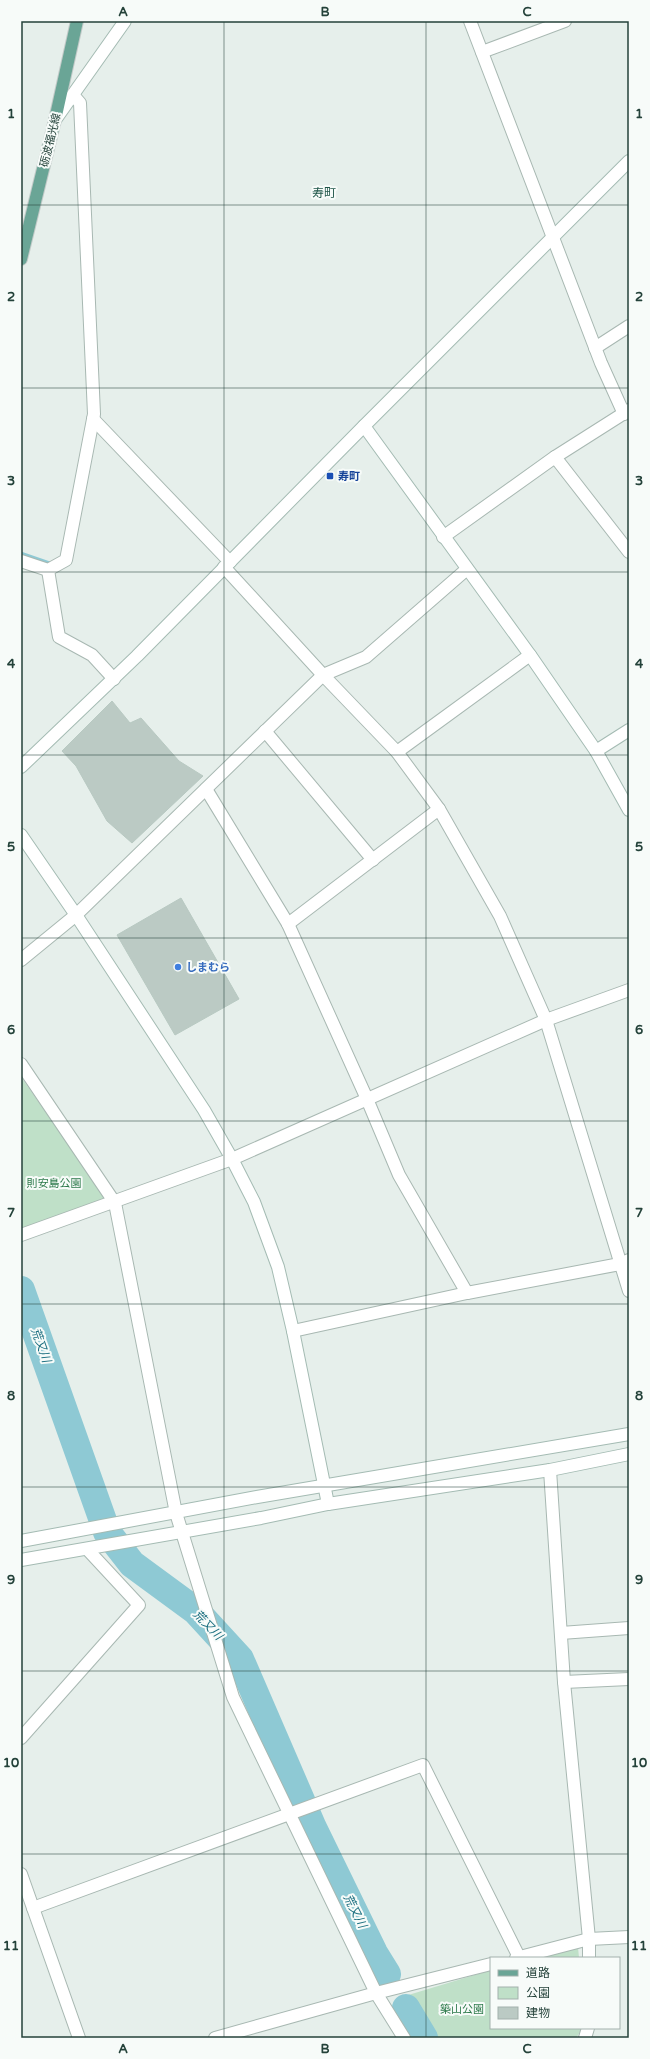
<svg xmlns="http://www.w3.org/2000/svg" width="650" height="2059" viewBox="0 0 650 2059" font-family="'Varela Round','Noto Sans JP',sans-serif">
  <rect width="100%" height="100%" fill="#e6efeb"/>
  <g fill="#bfe0c8">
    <path d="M21 1077 108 1201 21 1230Z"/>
    <path d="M578 1947 579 1958H536Z"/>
    <path d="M491 1970V2028H583L576 2038H430L405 1996Z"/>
  </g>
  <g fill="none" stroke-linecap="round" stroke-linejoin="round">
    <path stroke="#8ec9d4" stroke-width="4.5" d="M21 554 53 565"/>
    <g stroke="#8ec9d4" stroke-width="28">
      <path d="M21 1290 107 1532 132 1564 196 1611 240 1659 313 1828 374 1953 387 1974"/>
      <path d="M406 2008 424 2038"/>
    </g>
  </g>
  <g fill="#bbcac4" stroke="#b8c9c2">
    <path d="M112 701 130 723 141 718 179 761 203 776 132 843 107 821 76 766 62 751Z"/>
    <path d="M181 898 239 999 175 1035 117 935Z"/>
  </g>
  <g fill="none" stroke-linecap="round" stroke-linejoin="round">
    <g stroke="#a8b8b2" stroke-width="14">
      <g id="street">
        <path d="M470 21 601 363 624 414"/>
        <path d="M482 52 565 21"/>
        <path d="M595 348 629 326"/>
        <path d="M93 419 230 562"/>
        <path d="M555 457 629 552"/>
        <path d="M443 537 555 457 629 410"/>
        <path d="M21 561 48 570 66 560 94 414 80 103 73 95"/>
        <path d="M224 567 323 675 397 752 439 809 500 916 546 1020 629 1291"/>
        <path d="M48 570 59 637 92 655 114 679"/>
        <path d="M265 731 373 860"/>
        <path d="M397 752 530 655"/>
        <path d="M206 789 288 924 367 1099 399 1175 467 1293"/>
        <path d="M288 924 439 809"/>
        <path d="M21 960 76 915 323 675 366 657 467 569"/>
        <path d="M21 1064 115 1203 176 1513 233 1697 376 1993 404 2038"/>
        <path d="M21 1235 232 1159 546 1020 629 990"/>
        <path d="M293 1331 467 1293 620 1264 629 1260"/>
        <path d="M550 1470 564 1682 589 1939V1958"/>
        <path d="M561 1633 629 1628"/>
        <path d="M564 1682 629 1679"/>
        <path d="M21 1738 139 1605 87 1549"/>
        <path d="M21 1874 79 2038"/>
        <path d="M33 1908 423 1765 519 1957"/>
        <path d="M516 1958 589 1939 629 1937"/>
        <path d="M215 2038 376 1993 491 1964"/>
        <path d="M585 2038 588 2028"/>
      </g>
    </g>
    <g stroke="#a4bbb3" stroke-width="14">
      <g id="secondary">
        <path d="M55 120 125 21"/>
        <path d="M364 426 530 655 596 751 629 810"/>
        <path d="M596 751 629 730"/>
        <path d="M21 767 137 656 364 426 629 161"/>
        <path d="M21 835 76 915 204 1110 232 1159 254 1202 278 1267 293 1331 328 1504"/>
        <path d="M21 1541 257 1497 629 1434"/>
        <path d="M21 1560 261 1518 328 1504 550 1470 629 1454"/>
      </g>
    </g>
    <g stroke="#c2cac8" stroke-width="14">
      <path id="primary" d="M21 259 55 120 77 21"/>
    </g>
    <use href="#street" stroke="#fff" stroke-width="12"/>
    <use href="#secondary" stroke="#fff" stroke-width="12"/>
    <use href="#primary" stroke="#6aa596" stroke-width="12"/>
  </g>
  <path fill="none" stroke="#24423a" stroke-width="1" stroke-opacity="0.55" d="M224 21V2038M426 21V2038M21 205H629M21 388H629M21 572H629M21 755H629M21 938H629M21 1121H629M21 1304H629M21 1487H629M21 1671H629M21 1854H629"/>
  <rect fill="#1a4fb4" stroke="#f7fbf9" stroke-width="1.5" x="326" y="472" width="8" height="8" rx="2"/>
  <circle fill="#3f7fe0" stroke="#f7fbf9" stroke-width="1.5" cx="178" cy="967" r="4"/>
  <g text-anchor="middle" stroke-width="4" stroke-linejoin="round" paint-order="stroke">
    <g font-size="11" fill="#24423a" stroke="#f7fbf9">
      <text transform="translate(50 140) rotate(-76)" y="4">砺波福光線</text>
    </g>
    <g font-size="11" font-weight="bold" fill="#164399" stroke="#f7fbf9" text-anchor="start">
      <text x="338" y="480">寿町</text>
    </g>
    <g font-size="11" font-weight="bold" fill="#366cbe" stroke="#f7fbf9" text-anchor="start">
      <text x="186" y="971">しまむら</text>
    </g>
    <g font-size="11" fill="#2d7a4b" stroke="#f7fbf9">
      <text x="54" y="1187">則安島公園</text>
      <text x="462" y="2013">築山公園</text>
    </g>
    <g font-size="12" fill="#1f5548" stroke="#f7fbf9">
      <text x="324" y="197">寿町</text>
    </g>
    <g font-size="12" font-style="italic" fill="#1c6f80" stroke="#f7fbf9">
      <text transform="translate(41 1345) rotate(70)" y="4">荒又川</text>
      <text transform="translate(208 1625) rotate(46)" y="4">荒又川</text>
      <text transform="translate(355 1911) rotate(63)" y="4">荒又川</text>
    </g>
  </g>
  <rect width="650" height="2059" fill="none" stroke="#f7fbf9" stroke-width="44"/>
  <rect x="490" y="1957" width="130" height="72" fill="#f7fbf9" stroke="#a3b1ad"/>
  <rect x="498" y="1970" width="20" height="6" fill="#6aa596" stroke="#a3b1ad"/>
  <text x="526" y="1977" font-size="12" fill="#24423a">道路</text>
  <rect x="498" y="1987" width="20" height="12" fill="#bfe0c8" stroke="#a3b1ad"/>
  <text x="526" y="1997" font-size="12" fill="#24423a">公園</text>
  <rect x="498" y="2007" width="20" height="12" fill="#bbcac4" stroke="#a3b1ad"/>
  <text x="526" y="2017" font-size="12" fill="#24423a">建物</text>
  <rect x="22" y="22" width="606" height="2015" fill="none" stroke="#24423a" stroke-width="1.5"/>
  <g font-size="13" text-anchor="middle" font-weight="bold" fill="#24423a">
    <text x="123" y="16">A</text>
    <text x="325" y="16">B</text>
    <text x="527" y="16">C</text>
    <text x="11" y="118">1</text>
    <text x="639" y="118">1</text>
    <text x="11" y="301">2</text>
    <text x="639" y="301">2</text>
    <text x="11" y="485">3</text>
    <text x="639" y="485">3</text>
    <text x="11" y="668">4</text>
    <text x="639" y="668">4</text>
    <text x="11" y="851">5</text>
    <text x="639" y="851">5</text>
    <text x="11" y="1034">6</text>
    <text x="639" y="1034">6</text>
    <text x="11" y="1217">7</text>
    <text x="639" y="1217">7</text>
    <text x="11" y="1400">8</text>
    <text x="639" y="1400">8</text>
    <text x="11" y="1584">9</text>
    <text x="639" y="1584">9</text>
    <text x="11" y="1767">10</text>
    <text x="639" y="1767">10</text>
    <text x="11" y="1950">11</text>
    <text x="639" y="1950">11</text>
    <text x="123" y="2053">A</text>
    <text x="325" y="2053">B</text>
    <text x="527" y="2053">C</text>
  </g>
</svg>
